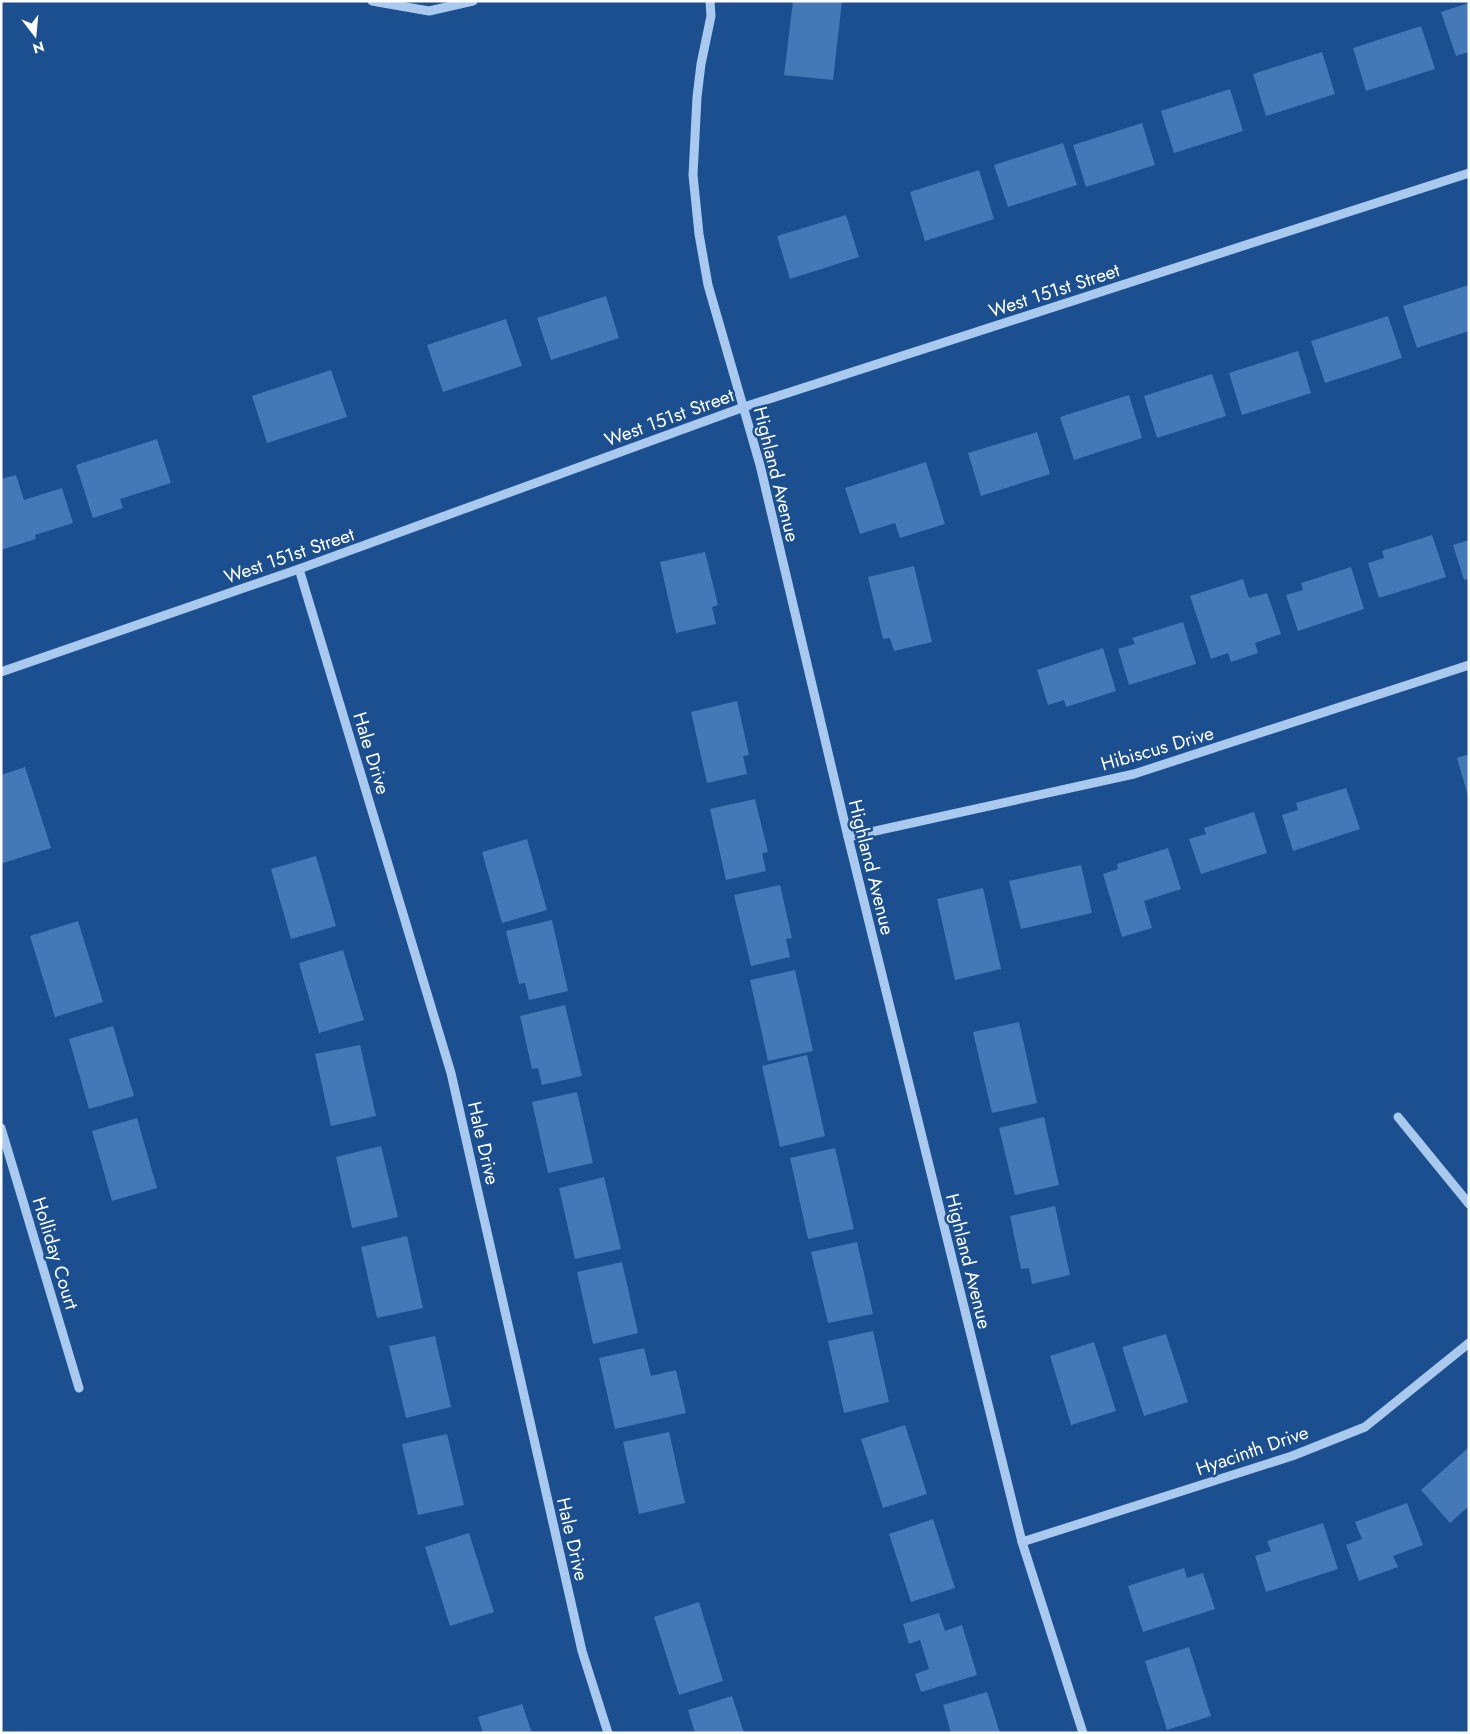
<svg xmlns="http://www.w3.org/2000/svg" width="1470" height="1734" viewBox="0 0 1470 1734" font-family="Jost,sans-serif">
  <rect width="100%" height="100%" fill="#1b4f8f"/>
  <g fill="#4478b7">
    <path d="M793 1H842L833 80 784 75Z"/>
    <path d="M1469 3V52L1456 56 1441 12Z"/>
    <path d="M1421 26 1435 69 1366 91 1353 48Z"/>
    <path d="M1322 52 1335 94 1266 116 1253 74Z"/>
    <path d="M1230 89 1243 131 1174 153 1161 111Z"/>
    <path d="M1142 123 1155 165 1086 187 1073 145Z"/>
    <path d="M1063 143 1077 185 1008 207 994 165Z"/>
    <path d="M979 170 994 219 925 241 910 192Z"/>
    <path d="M846 215 859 257 790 279 777 236Z"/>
    <path d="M1469 285V331L1417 348 1403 306Z"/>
    <path d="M606 296 619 338 551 360 537 318Z"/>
    <path d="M1388 316 1402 358 1325 383 1311 341Z"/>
    <path d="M506 319 522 366 443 392 427 345Z"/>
    <path d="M1298 351 1311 393 1242 415 1229 373Z"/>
    <path d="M331 370 347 417 267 443 252 396Z"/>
    <path d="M1212 374 1226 416 1157 438 1144 396Z"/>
    <path d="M1129 395 1142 438 1074 460 1060 417Z"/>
    <path d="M1037 432 1050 474 981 496 968 453Z"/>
    <path d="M157 439 171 483 120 499 123 508 93 518 76 465Z"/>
    <path d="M926 462 945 524 900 538 895 523 860 534 845 488Z"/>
    <path d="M16 475 24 500 62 488 73 523 35 535 36 539 1 550V479Z"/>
    <path d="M1432 535 1446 577 1379 598 1368 563 1384 558 1382 551Z"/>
    <path d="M1469 540V579L1464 580 1453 545Z"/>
    <path d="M705 552 718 605 712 607 716 624 676 633 660 562Z"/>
    <path d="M914 566 932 642 894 651 890 638 883 639 868 577Z"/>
    <path d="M1351 567 1364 609 1298 631 1286 595 1303 590 1301 583Z"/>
    <path d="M1243 579 1249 598 1267 593 1281 634 1255 643 1258 653 1231 662 1228 653 1211 659 1190 596Z"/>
    <path d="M1183 622 1196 664 1129 685 1118 649 1135 644 1132 638Z"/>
    <path d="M1103 648 1116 691 1066 707 1064 700 1048 705 1037 670Z"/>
    <path d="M737 701 749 755 743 756 747 774 707 783 691 712Z"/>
    <path d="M1469 754V796H1468L1457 758Z"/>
    <path d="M25 767 51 848 3 863 1 858V775Z"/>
    <path d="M1346 788 1360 829 1293 851 1282 815 1298 810 1296 803Z"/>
    <path d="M755 799 768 852 762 853 766 871 726 880 710 809Z"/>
    <path d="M1254 812 1267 853 1201 874 1189 839 1206 834 1204 828Z"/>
    <path d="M527 839 547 910 502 923 482 852Z"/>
    <path d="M1168 848 1181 889 1144 901 1152 928 1122 937 1103 874 1118 869 1117 864Z"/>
    <path d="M316 856 336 926 291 939 271 869Z"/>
    <path d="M1081 865 1092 913 1021 929 1009 881Z"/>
    <path d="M780 885 792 938 786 939 790 957 751 966 734 895Z"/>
    <path d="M983 888 1001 969 955 980 937 899Z"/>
    <path d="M552 920 568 991 529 1000 525 983 519 984 506 931Z"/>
    <path d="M78 921 103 1002 55 1017 30 936Z"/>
    <path d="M343 950 364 1020 319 1033 299 963Z"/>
    <path d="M795 970 813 1051 768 1061 750 980Z"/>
    <path d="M565 1005 582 1076 542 1085 538 1068 532 1069 520 1016Z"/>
    <path d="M1019 1022 1037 1103 992 1113 973 1032Z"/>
    <path d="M113 1026 134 1096 89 1109 69 1039Z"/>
    <path d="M360 1045 376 1116 331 1126 315 1054Z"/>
    <path d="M807 1055 825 1136 780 1147 762 1066Z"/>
    <path d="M577 1092 593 1163 548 1173 532 1102Z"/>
    <path d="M1044 1117 1059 1185 1015 1195 999 1128Z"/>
    <path d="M137 1118 157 1188 112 1201 92 1131Z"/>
    <path d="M381 1146 398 1217 352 1228 336 1157Z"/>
    <path d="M835 1148 854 1229 808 1239 790 1158Z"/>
    <path d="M604 1177 621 1249 575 1259 559 1188Z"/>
    <path d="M1055 1206 1070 1275 1032 1284 1029 1268 1021 1269 1010 1216Z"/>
    <path d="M407 1236 423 1308 377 1318 361 1247Z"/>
    <path d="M857 1242 873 1314 828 1323 811 1252Z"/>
    <path d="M622 1262 638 1333 593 1344 577 1272Z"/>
    <path d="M873 1331 889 1402 844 1413 828 1341Z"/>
    <path d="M1166 1334 1188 1402 1144 1416 1122 1347Z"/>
    <path d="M435 1336 451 1407 406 1418 389 1346Z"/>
    <path d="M1094 1342 1116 1411 1071 1425 1050 1356Z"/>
    <path d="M644 1348 651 1376 676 1370 686 1413 615 1429 599 1358Z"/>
    <path d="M905 1425 927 1494 883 1508 861 1439Z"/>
    <path d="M669 1432 685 1503 639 1514 623 1442Z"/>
    <path d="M447 1434 464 1505 418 1515 402 1444Z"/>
    <path d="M1469 1447V1506L1450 1523 1421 1490Z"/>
    <path d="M1407 1503 1423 1545 1393 1556 1398 1567 1359 1581 1346 1545 1362 1539 1355 1522Z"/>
    <path d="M933 1519 955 1588 911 1602 889 1534Z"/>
    <path d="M1323 1523 1338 1569 1266 1592 1255 1556 1271 1551 1267 1541Z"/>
    <path d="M469 1533 494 1612 450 1626 425 1547Z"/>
    <path d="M1184 1568 1187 1578 1203 1573 1215 1609 1143 1632 1128 1586Z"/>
    <path d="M699 1602 723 1681 679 1695 654 1617Z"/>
    <path d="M939 1613 945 1631 962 1625 977 1675 921 1692 915 1674 929 1669 920 1640 909 1644 903 1624Z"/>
    <path d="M1189 1647 1211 1716 1167 1730 1145 1661Z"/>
    <path d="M987 1692 1000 1733H951L943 1705Z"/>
    <path d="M732 1696 744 1733H695L688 1710Z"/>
    <path d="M522 1704 532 1733H483L478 1717Z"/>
  </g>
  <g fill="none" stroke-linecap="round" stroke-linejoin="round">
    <g stroke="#a9c9ee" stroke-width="9">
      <path d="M372 1 429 11 473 1"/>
      <path d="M710 1 711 16 701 64 697 97 693 175 699 234 708 285 760 465 848 837 1022 1542 1083 1733"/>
      <path d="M299 569 451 1073 582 1651 608 1733"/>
      <path d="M1 672 299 569 744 407 1469 173"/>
      <path d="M848 837 1134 774 1469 665"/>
      <path d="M1398 1117 1469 1204"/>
      <path d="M1 1128 79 1388"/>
      <path d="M1022 1542 1292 1456 1365 1427 1469 1343"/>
    </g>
  </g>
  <g text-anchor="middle" stroke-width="5" stroke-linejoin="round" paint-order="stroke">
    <g font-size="19" fill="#fff" stroke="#1b4f8f">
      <text transform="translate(1054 290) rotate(-18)" y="7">West 151st Street</text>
      <text transform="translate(669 417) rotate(-20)" y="7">West 151st Street</text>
      <text transform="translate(777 474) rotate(76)" y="7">Highland Avenue</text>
      <text transform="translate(289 555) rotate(-19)" y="7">West 151st Street</text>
      <text transform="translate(1157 748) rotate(-16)" y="7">Hibiscus Drive</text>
      <text transform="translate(372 753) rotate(73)" y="7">Hale Drive</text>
      <text transform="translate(872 867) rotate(76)" y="7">Highland Avenue</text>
      <text transform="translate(484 1143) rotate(77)" y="7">Hale Drive</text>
      <text transform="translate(56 1253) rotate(73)" y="7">Holliday Court</text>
      <text transform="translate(969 1261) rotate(76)" y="7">Highland Avenue</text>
      <text transform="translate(1252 1450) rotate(-19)" y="7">Hyacinth Drive</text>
      <text transform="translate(573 1539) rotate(77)" y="7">Hale Drive</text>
    </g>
  </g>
  <rect width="1470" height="1734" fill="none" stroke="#ffffff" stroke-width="5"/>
  <g transform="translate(35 35) rotate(164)" stroke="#1b4f8f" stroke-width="4" paint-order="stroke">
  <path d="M0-4L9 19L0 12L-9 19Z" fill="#ffffff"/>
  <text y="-8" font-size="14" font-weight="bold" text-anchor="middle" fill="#ffffff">N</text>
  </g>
</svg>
